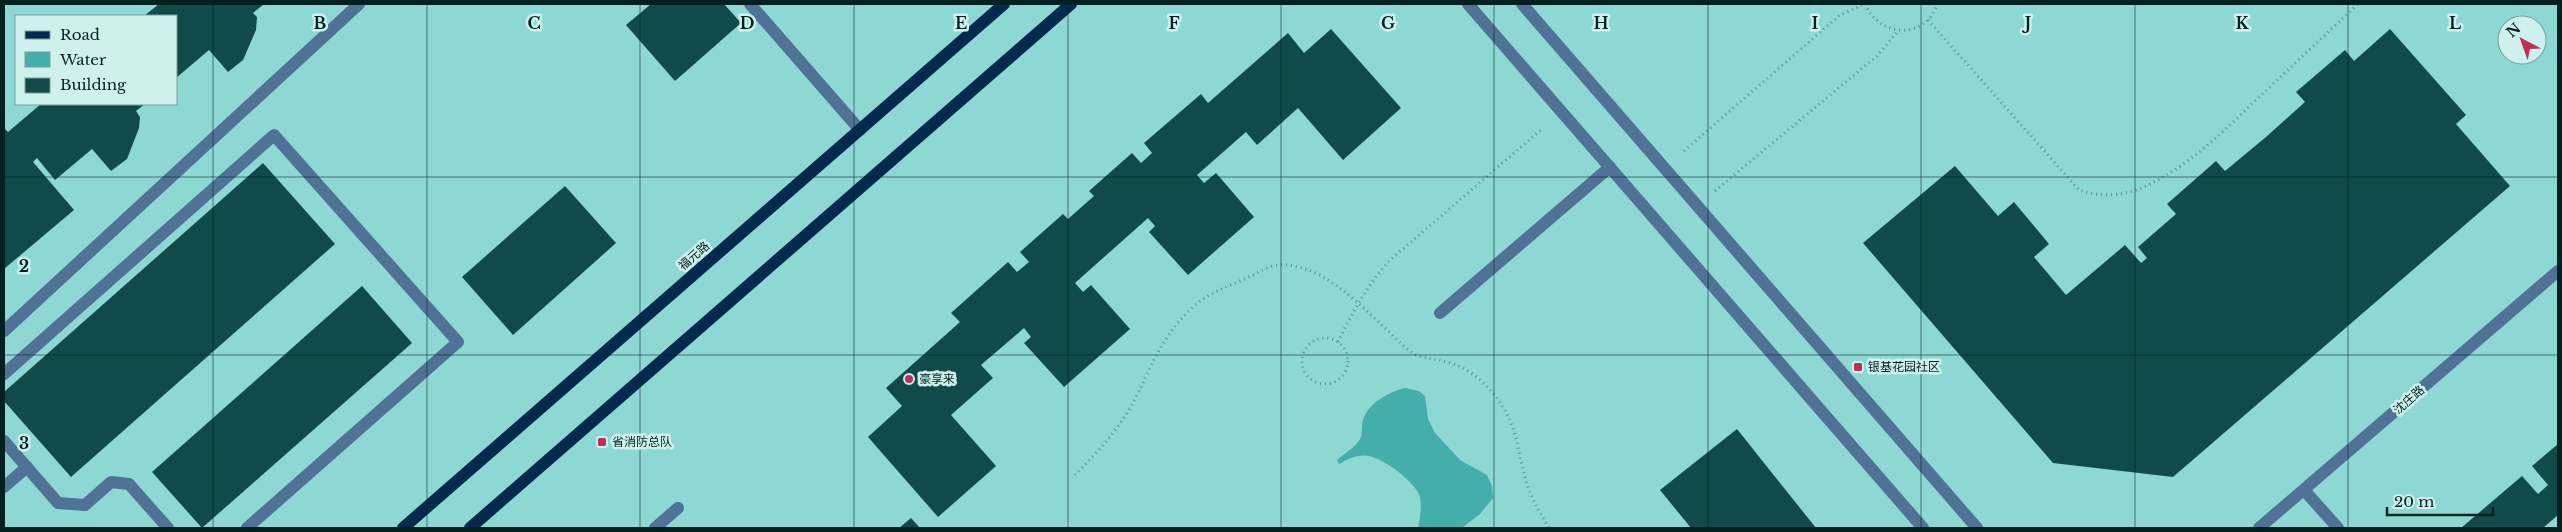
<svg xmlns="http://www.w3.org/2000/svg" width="2562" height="532" viewBox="0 0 2562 532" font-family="'Libre Baskerville','Noto Sans SC',serif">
  <rect width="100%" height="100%" fill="#8ed8d4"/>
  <path fill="#44aeaa" d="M1405 388 1419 391 1425 396 1428 419 1435 433 1460 460 1487 475 1492 486 1493 498 1480 514 1462 528H1418C1420 518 1422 508 1420 497 1416 482 1384 459 1369 456 1358 454 1348 459 1339 464L1337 460C1345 453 1355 448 1360 439 1363 434 1361 426 1363 420 1368 403 1389 392 1405 388Z"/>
  <g fill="#104b49">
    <path d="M159 4H264L253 13 257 17 256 30 243 60 228 72 209 50 176 78V16H144Z"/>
    <path d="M651 4H724L741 23 675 81 626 25Z"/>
    <path d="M1331 29 1401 108 1343 160 1298 108 1257 145 1246 132 1197 175 1204 183 1216 173 1254 217 1188 275 1149 232 1155 226 1148 218 1075 283 1083 292 1091 285 1130 329 1064 387 1024 343 1031 337 1024 328 981 365 993 378 951 415 996 466 938 517 868 437 902 406 886 388 960 322 951 313 1008 262 1017 272 1029 262 1020 252 1063 214 1068 219 1094 196 1089 191 1132 153 1141 163 1152 153 1144 143 1201 94 1208 103 1288 33 1304 53Z"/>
    <path d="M2390 29 2466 115 2456 124 2510 186 2173 477 2053 463 1863 243 1955 166 1998 216 2014 202 2049 244 2034 257 2066 295 2125 245 2141 263 2147 258 2138 247 2176 214 2167 204 2216 161 2225 171 2266 137 2305 102 2296 92 2345 50 2354 61Z"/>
    <path d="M41 104H145L136 111 140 117 139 128 127 159 111 171 92 149 55 180 37 158 33 162 74 210 4 269V128L8 132Z"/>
    <path d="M263 163 335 244 71 477 4 401V392Z"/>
    <path d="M565 186 616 243 513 335 462 277Z"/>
    <path d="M362 286 412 343 202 528 152 472Z"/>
    <path d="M1737 429 1816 528H1691L1660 490Z"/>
    <path d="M2558 444V515L2543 528H2461L2522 476 2538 494 2548 485 2532 466Z"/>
    <path d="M911 518 920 528H899Z"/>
  </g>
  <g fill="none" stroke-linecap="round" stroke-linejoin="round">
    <g stroke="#57908e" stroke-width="3" stroke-dasharray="1 4" stroke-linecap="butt">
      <path d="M1865 4C1879 37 1925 41 1937 4"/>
      <path d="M1928 20 2079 190C2105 199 2128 195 2152 183 2192 163 2224 131 2256 100 2290 68 2324 36 2358 4"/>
      <path d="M1684 151 1840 15 1865 4"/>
      <path d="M1715 191 1877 56 1898 31"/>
      <circle cx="1325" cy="361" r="23"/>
      <path d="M1338 342C1352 313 1367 286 1389 261L1543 128"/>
      <path d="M1075 475C1097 453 1119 429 1134 401 1152 366 1161 337 1191 309 1206 294 1228 286 1247 278 1256 274 1268 266 1278 265 1320 262 1358 303 1386 329 1395 337 1404 348 1414 354 1425 359 1436 359 1447 362 1471 368 1492 388 1504 409 1517 430 1519 457 1526 481 1531 498 1540 513 1549 528"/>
    </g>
    <g stroke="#507297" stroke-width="12">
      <path d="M750 4 860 130"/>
      <path d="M1468 4 1923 528"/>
      <path d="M1522 4 1977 528"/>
      <path d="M1440 313 1610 167"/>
      <path d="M4 331 359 4"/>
      <path d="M4 374 274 135 458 342 247 528"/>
      <path d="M4 441 58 503 85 505 111 482 129 484 168 528"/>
      <path d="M4 487 27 467"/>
      <path d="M2304 490 2338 528"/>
      <path d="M655 528 678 508"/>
      <path d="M2259 528 2558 271"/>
    </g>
    <g stroke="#022a4f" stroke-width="12">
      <path d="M403 528 1004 4"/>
      <path d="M470 528 1071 4"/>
    </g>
  </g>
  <path fill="none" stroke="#01201f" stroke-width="1" stroke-opacity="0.55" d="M213 4V528M427 4V528M640 4V528M854 4V528M1068 4V528M1281 4V528M1494 4V528M1708 4V528M1921 4V528M2135 4V528M2348 4V528M4 177H2558M4 355H2558"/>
  <g fill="#bf2f54" stroke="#cef1ee" stroke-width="2">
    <rect x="1853" y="362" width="10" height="10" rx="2.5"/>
    <circle cx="909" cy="379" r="5"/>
    <rect x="597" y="437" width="10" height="10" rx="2.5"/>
  </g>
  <g text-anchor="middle" stroke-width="5" stroke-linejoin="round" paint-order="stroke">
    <g font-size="12" fill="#01201f" stroke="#cef1ee">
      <text transform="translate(694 256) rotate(-41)" y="4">福元路</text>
      <text transform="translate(2409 400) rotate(-41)" y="4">沈庄路</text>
    </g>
    <g font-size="12" fill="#01201f" stroke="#cef1ee" text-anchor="start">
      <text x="1868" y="371">银基花园社区</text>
      <text x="919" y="383">豪享来</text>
      <text x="612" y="446">省消防总队</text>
    </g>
  </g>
  <g font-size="16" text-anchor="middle" font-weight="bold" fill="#01201f" stroke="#cef1ee" stroke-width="5" stroke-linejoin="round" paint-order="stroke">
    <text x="320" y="29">B</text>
    <text x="534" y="29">C</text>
    <text x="747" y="29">D</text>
    <text x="961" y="29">E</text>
    <text x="1174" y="29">F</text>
    <text x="1388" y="29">G</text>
    <text x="1601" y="29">H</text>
    <text x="1815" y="29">I</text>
    <text x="2028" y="29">J</text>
    <text x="2242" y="29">K</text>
    <text x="2455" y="29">L</text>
    <text x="24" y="272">2</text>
    <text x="24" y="449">3</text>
  </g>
  <rect width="2562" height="532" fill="none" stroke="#01201f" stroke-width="10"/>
  <rect x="15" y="15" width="162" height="90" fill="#cef1ee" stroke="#7c9d9b"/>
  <rect x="25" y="31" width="25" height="8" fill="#022a4f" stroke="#7c9d9b"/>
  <text x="60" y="40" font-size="15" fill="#01201f">Road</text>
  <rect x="25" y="52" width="25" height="15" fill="#44aeaa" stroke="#7c9d9b"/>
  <text x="60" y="65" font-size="15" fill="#01201f">Water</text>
  <rect x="25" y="78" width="25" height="15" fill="#104b49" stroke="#7c9d9b"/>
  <text x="60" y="90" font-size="15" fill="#01201f">Building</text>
  <g transform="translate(2522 40) rotate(319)"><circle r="24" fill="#cef1ee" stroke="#7c9d9b"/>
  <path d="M0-4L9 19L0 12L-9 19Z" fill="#bf2f54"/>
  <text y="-8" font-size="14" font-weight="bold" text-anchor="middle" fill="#01201f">N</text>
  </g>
  <path d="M2387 507v8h106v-8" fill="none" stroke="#01201f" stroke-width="2.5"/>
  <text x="2394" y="507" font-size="15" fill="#01201f" stroke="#cef1ee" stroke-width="4" paint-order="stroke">20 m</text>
</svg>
